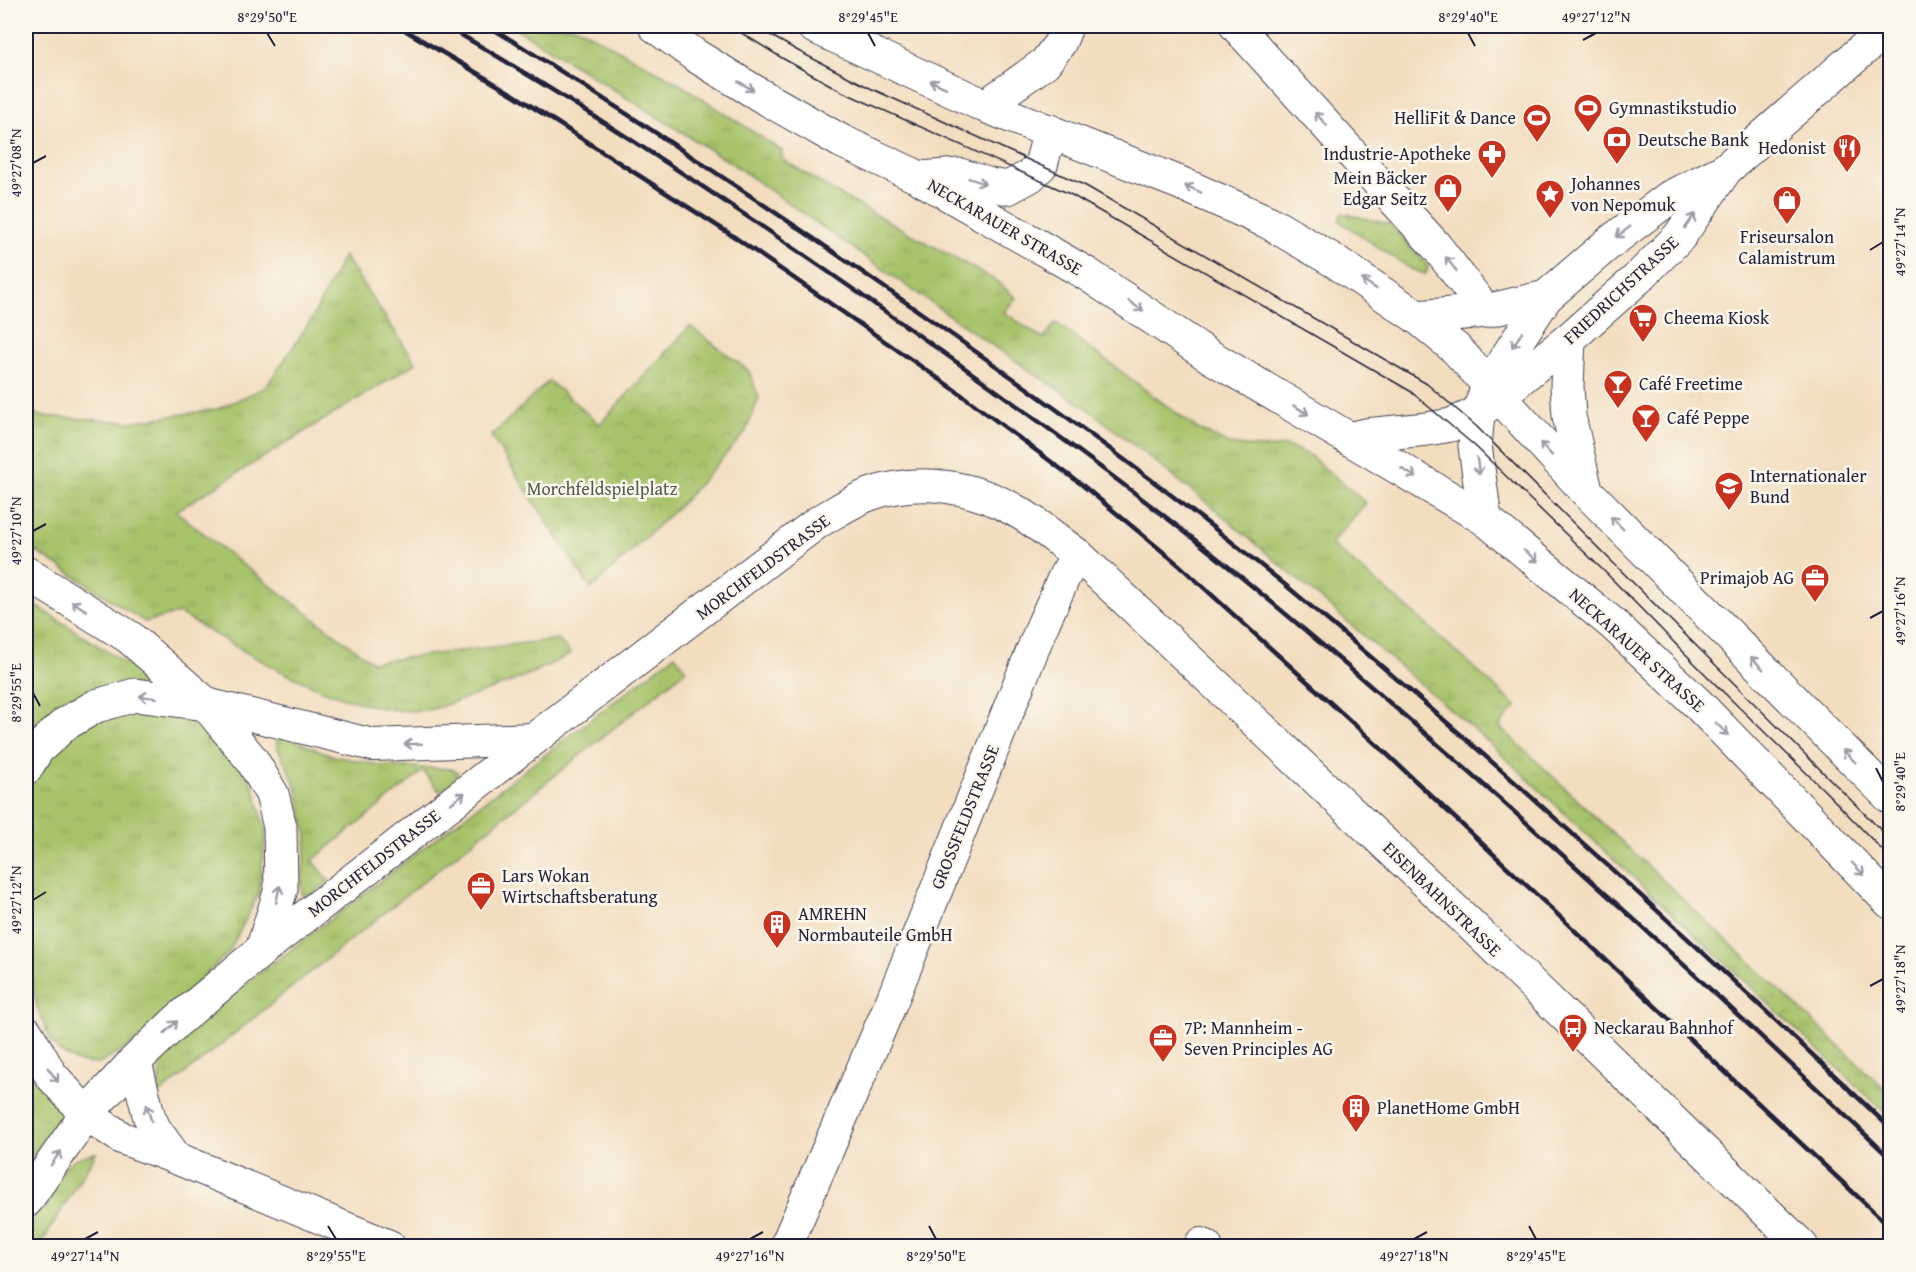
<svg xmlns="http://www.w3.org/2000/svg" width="1916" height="1272" viewBox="0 0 1916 1272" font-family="'Gentium Book Plus',serif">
  <defs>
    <pattern id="grass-tufts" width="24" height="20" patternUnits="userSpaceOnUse" patternTransform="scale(1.5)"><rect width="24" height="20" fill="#a7c36a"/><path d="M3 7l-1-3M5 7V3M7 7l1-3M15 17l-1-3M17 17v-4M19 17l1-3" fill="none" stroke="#8fa75d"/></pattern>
    <pattern id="park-crowns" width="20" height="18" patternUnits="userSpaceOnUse" patternTransform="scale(1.5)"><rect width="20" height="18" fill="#a7c36a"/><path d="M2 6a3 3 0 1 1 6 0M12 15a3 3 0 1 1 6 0" fill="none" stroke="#8fa75d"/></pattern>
  </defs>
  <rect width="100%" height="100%" fill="#fbf7ec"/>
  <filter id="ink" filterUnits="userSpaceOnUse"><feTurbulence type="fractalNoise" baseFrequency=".0167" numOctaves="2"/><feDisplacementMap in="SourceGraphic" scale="12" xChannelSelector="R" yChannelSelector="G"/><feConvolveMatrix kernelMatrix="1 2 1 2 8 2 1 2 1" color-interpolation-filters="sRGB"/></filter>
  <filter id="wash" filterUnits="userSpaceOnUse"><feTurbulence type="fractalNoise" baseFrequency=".008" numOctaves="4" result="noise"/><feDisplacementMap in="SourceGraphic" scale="24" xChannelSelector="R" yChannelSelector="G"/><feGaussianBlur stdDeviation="1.35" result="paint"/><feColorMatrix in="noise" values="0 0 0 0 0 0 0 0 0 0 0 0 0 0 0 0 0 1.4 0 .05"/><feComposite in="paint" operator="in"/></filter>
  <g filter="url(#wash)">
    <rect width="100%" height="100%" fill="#f3ddbf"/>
    <g fill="url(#grass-tufts)" stroke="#647252" stroke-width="1.5">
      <path d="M512 26H575L680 84 782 151V159L838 194 995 280 1016 298 1004 312 1043 339 1056 323 1198 429 1229 444 1263 448 1287 446 1308 454 1366 503 1331 544 1418 617 1516 706 1499 726 1890 1094V1117L1485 739 1216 510 1088 409 993 346 728 161Z"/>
      <path d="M1342 213 1392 225 1428 267 1426 274 1411 269 1339 221Z"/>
      <path d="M344 256 416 363 176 511 234 558 372 662 558 639 571 654C534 673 497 689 457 701 447 704 437 709 426 710 347 718 245 652 179 613L145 622 26 545V410L41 416 130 422 218 409 266 387 311 320Z"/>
      <path d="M26 599 154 682 221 740 253 785 266 831 259 893 229 952 132 1045 99 1064 77 1062 59 1051 51 1041 37 1008 30 970 26 906Z"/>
      <path d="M675 655 686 670 158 1095 160 1063 182 1033Z"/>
      <path d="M283 736 334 756 384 766 453 769 458 772 455 780 440 792 423 771 313 860 329 881 311 895H302L301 888 307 837 296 786 277 746 276 738Z"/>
      <path d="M26 1059 66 1112 26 1169Z"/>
      <path d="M96 1153 40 1246H26C26 1225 56 1173 73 1160 79 1156 89 1155 96 1153Z"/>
    </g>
    <path fill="url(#park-crowns)" stroke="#647252" stroke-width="1.5" d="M690 326 749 371 759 398 745 433 683 502 591 589 491 436 549 381 600 424Z"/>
  </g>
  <g filter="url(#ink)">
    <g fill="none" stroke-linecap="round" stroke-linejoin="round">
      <g stroke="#413e4f" stroke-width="34">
        <g id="minor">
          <path d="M1236 26 1436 246 1486 311"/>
          <path d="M985 106 1045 63 1060 43 1067 26"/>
          <path d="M206 704 373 745 534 739"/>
          <path d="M262 950 534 739 818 522C835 513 853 500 871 494 920 477 974 486 1018 512 1039 524 1058 541 1078 555L1471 925 1802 1246"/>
          <path d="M135 1061 149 1116 155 1129 176 1158"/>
          <path d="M86 1114 122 1138 176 1158 389 1246"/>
          <path d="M786 1246 891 1003 1043 624 1065 575 1078 555"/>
          <path d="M1200 1246 1201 1244 1206 1246"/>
        </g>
      </g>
      <g stroke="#413e4f" stroke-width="35">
        <g id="tertiary">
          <path d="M1417 317 1486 311 1546 297"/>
          <path d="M1569 339 1567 386 1569 416 1586 491"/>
          <path d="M1349 439 1366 435 1427 429 1451 425 1478 413 1569 339 1637 279 1679 237 1726 169 1890 26"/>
          <path d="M1485 519 1475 446 1478 413 1489 384 1546 297 1609 243 1670 197 1725 170"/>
        </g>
      </g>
      <g stroke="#413e4f" stroke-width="35">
        <g id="secondary">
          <path d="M26 768 37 750 65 724 96 706 135 695 206 704 252 760 272 794 280 827 281 889 262 950 177 1021 135 1061 86 1114 26 1201"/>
          <path d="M26 1032 51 1075 86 1114"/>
        </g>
      </g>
      <g stroke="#413e4f" stroke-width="35">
        <g id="primary">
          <path d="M655 26 696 56 760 95 841 141 920 178 1087 274 1211 357 1485 519 1613 624 1697 703 1890 902"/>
          <path d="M813 26 985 106 1180 183 1268 222 1336 262 1417 317 1456 349 1586 491 1890 797"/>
          <path d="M920 178 960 175 990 185 1008 188 1030 176 1041 165 1050 131"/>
          <path d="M26 573 129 637 206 704"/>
        </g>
      </g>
      <use href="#minor" stroke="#fff" stroke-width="32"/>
      <use href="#tertiary" stroke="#fff" stroke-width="33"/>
      <use href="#secondary" stroke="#fff" stroke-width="33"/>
      <use href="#primary" stroke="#fff" stroke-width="33"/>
      <g stroke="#22223b" stroke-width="1.5">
        <path d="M730 26 782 58 843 92 1070 194 1410 391 1475 446 1607 574 1710 679 1827 793 1890 858"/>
        <path d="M754 26 800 52 870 88 1086 186 1427 384 1476 426 1890 839"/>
      </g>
      <g stroke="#22223b" stroke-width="4.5">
        <path d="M398 26 514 95 733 236 955 390 1081 484 1179 565 1389 756 1890 1227"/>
        <path d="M446 26C577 102 703 185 827 271 954 359 1079 448 1200 544 1292 617 1380 694 1468 771 1611 897 1752 1026 1890 1158"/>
        <path d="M488 26C547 61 604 99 662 137 734 185 807 233 878 283 1018 380 1157 480 1289 588 1496 760 1695 943 1890 1128"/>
      </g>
    </g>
    <defs><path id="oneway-shaft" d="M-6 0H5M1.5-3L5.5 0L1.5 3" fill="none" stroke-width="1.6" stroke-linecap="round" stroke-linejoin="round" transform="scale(1.5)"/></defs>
    <g stroke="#9c9ca7">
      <use href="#oneway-shaft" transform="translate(938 84) rotate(-155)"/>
      <use href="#oneway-shaft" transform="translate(746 86) rotate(31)"/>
      <use href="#oneway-shaft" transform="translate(1321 119) rotate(-132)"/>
      <use href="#oneway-shaft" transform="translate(977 181) rotate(19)"/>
      <use href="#oneway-shaft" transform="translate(1193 189) rotate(-156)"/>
      <use href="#oneway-shaft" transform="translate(1690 221) rotate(-55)"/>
      <use href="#oneway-shaft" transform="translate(1623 232) rotate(143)"/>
      <use href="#oneway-shaft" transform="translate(1451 264) rotate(-128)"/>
      <use href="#oneway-shaft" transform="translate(1369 284) rotate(-146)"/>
      <use href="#oneway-shaft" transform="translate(1136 306) rotate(34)"/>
      <use href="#oneway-shaft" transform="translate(1517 340) rotate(124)"/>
      <use href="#oneway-shaft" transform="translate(1301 410) rotate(31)"/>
      <use href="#oneway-shaft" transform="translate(1546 449) rotate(-133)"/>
      <use href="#oneway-shaft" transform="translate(1478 466) rotate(82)"/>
      <use href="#oneway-shaft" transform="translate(1409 473) rotate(30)"/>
      <use href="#oneway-shaft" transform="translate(1617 523) rotate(-135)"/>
      <use href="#oneway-shaft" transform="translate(1531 556) rotate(39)"/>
      <use href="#oneway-shaft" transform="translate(79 606) rotate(-148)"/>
      <use href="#oneway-shaft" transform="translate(1757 663) rotate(-135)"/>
      <use href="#oneway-shaft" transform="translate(148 697) rotate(-173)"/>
      <use href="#oneway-shaft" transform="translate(1722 729) rotate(46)"/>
      <use href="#oneway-shaft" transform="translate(413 744) rotate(178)"/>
      <use href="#oneway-shaft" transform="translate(1849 756) rotate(-135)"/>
      <use href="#oneway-shaft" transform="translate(458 798) rotate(-38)"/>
      <use href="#oneway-shaft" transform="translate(1858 869) rotate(46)"/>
      <use href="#oneway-shaft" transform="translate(278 894) rotate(-78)"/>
      <use href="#oneway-shaft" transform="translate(171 1027) rotate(-43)"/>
      <use href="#oneway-shaft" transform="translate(53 1075) rotate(53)"/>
      <use href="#oneway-shaft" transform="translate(149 1113) rotate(-107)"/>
      <use href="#oneway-shaft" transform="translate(56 1158) rotate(-55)"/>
    </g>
  </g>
  <path fill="none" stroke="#22223b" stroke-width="2" d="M267 33 275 46M868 33 875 46M1468 33 1475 46M1583 40 1596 33M33 163 46 156M1870 250 1883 242M33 531 46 524M1870 618 1883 611M33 693 40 706M1876 768 1883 782M33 900 46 892M1870 986 1883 979M328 1226 336 1239M929 1226 936 1239M1529 1226 1536 1239M85 1239 98 1232M750 1239 763 1232M1414 1239 1427 1232"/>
  <defs>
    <g id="stadium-pin" transform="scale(1.5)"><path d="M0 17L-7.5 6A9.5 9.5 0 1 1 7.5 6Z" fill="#c8321e" stroke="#fbf7ec"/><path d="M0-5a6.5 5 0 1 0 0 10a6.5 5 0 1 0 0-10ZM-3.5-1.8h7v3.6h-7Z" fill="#fff"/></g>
    <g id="bank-pin" transform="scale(1.5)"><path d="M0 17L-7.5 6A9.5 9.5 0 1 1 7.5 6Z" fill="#c8321e" stroke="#fbf7ec"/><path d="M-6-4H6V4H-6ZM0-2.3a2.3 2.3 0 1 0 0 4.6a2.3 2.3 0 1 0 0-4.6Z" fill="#fff"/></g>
    <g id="restaurant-pin" transform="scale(1.5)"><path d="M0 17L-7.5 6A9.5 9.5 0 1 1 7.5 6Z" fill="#c8321e" stroke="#fbf7ec"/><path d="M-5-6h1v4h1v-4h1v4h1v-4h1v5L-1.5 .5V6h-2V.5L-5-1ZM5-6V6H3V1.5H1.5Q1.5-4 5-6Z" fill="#fff"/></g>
    <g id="pharmacy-pin" transform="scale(1.5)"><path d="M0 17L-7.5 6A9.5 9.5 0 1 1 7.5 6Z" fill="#c8321e" stroke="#fbf7ec"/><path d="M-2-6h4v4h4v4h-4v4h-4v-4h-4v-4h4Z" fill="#fff"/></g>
    <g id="shop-pin" transform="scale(1.5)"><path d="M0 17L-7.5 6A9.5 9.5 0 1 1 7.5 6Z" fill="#c8321e" stroke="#fbf7ec"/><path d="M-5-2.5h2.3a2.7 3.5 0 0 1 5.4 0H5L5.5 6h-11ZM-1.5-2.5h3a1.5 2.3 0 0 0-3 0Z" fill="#fff"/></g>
    <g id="sight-pin" transform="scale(1.5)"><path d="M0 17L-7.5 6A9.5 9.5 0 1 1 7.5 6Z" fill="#c8321e" stroke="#fbf7ec"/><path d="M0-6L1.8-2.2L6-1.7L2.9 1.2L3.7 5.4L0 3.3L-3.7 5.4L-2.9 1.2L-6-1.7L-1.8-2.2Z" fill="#fff"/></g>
    <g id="supermarket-pin" transform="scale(1.5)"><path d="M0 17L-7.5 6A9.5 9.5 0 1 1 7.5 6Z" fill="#c8321e" stroke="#fbf7ec"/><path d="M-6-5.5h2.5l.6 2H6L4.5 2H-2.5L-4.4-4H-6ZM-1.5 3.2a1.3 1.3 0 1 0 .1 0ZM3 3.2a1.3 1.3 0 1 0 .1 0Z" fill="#fff"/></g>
    <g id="bar-pin" transform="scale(1.5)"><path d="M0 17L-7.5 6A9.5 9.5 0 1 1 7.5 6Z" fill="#c8321e" stroke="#fbf7ec"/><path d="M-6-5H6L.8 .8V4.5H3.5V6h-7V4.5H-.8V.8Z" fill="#fff"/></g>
    <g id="school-pin" transform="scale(1.5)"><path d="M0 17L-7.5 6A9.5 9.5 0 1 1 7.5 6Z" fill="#c8321e" stroke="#fbf7ec"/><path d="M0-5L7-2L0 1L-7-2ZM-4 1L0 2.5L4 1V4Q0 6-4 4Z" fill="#fff"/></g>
    <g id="office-pin" transform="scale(1.5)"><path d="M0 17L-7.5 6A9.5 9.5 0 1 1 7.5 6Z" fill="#c8321e" stroke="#fbf7ec"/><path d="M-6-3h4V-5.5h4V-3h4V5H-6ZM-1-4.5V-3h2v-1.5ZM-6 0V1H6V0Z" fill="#fff"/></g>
    <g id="building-pin" transform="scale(1.5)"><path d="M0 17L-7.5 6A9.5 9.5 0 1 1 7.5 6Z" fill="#c8321e" stroke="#fbf7ec"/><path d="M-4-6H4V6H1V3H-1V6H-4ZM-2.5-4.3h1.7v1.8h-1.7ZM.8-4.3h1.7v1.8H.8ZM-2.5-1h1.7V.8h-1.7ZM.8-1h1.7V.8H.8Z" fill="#fff"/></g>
    <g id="bus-pin" transform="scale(1.5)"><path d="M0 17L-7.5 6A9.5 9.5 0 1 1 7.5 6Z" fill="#c8321e" stroke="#fbf7ec"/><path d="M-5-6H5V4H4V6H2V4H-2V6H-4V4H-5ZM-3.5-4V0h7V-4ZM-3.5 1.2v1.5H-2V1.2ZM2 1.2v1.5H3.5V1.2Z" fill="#fff"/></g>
  </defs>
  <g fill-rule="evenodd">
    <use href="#stadium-pin" x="1588" y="108"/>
    <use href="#stadium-pin" x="1537" y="118"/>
    <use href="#bank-pin" x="1617" y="140"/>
    <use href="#restaurant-pin" x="1847" y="148"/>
    <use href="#pharmacy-pin" x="1492" y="154"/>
    <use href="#shop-pin" x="1448" y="188"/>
    <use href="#sight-pin" x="1550" y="194"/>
    <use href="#shop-pin" x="1787" y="200"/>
    <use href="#supermarket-pin" x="1643" y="318"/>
    <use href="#bar-pin" x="1618" y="384"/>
    <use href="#bar-pin" x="1646" y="418"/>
    <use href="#school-pin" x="1729" y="486"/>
    <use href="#office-pin" x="1815" y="578"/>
    <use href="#office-pin" x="481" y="886"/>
    <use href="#building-pin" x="777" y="924"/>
    <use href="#bus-pin" x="1573" y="1028"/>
    <use href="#office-pin" x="1163" y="1038"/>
    <use href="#building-pin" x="1356" y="1108"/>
  </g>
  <g text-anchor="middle" stroke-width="5" stroke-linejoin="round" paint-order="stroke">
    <g font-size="18" fill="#22223b" stroke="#fbf7ec" text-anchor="start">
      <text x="1609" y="114">Gymnastikstudio</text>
      <text x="1516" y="124" text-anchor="end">HelliFit &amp; Dance</text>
      <text x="1638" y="146">Deutsche Bank</text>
      <text x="1826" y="154" text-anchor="end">Hedonist</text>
      <text x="1471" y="160" text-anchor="end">Industrie-Apotheke</text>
      <text x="1427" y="184" text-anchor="end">Mein Bäcker<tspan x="1427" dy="21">Edgar Seitz</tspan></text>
      <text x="1571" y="190">Johannes<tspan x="1571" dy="21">von Nepomuk</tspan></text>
      <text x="1787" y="243" text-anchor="middle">Friseursalon<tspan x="1787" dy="21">Calamistrum</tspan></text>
      <text x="1664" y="324">Cheema Kiosk</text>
      <text x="1639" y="390">Café Freetime</text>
      <text x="1667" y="424">Café Peppe</text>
      <text x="1750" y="482">Internationaler<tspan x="1750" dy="21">Bund</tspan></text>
      <text x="1794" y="584" text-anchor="end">Primajob AG</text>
      <text x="502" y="882">Lars Wokan<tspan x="502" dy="21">Wirtschaftsberatung</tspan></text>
      <text x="798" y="920">AMREHN<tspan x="798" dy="21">Normbauteile GmbH</tspan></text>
      <text x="1184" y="1034">7P: Mannheim -<tspan x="1184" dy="21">Seven Principles AG</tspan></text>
      <text x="1594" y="1034">Neckarau Bahnhof</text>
      <text x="1377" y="1114">PlanetHome GmbH</text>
    </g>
    <g font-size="18" fill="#22223b" stroke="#fbf7ec">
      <text transform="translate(1005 227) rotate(30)" y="6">NECKARAUER STRASSE</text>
      <text transform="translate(1621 290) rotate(-43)" y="6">FRIEDRICHSTRASSE</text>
      <text transform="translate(763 567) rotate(-37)" y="6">MORCHFELDSTRASSE</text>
      <text transform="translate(1637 650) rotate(42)" y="6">NECKARAUER STRASSE</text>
      <text transform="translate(965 817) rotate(-68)" y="6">GROSSFELDSTRASSE</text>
      <text transform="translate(374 863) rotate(-38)" y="6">MORCHFELDSTRASSE</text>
      <text transform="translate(1442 899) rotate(44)" y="6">EISENBAHNSTRASSE</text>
    </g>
    <g font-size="18" fill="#515a4b" stroke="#fbf7ec">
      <text x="602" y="495">Morchfeldspielplatz</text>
    </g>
  </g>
  <rect width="1916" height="1272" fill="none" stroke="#fbf7ec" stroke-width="66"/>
  <rect x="33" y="33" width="1850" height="1206" fill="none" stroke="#22223b" stroke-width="2"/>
  <g font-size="15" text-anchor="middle" fill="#22223b">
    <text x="267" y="22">8°29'50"E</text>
    <text x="868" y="22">8°29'45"E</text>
    <text x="1468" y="22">8°29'40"E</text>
    <text x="1596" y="22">49°27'12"N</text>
    <text transform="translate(16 163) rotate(-90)" y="5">49°27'08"N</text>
    <text transform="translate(1900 242) rotate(-90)" y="5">49°27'14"N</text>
    <text transform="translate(16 531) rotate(-90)" y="5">49°27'10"N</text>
    <text transform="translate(1900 611) rotate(-90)" y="5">49°27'16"N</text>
    <text transform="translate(16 693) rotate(-90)" y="5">8°29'55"E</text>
    <text transform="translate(1900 782) rotate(-90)" y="5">8°29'40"E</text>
    <text transform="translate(16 900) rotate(-90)" y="5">49°27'12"N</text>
    <text transform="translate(1900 979) rotate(-90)" y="5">49°27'18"N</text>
    <text x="85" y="1261">49°27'14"N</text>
    <text x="336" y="1261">8°29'55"E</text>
    <text x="750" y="1261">49°27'16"N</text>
    <text x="936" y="1261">8°29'50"E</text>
    <text x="1414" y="1261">49°27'18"N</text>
    <text x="1536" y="1261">8°29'45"E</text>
  </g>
</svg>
